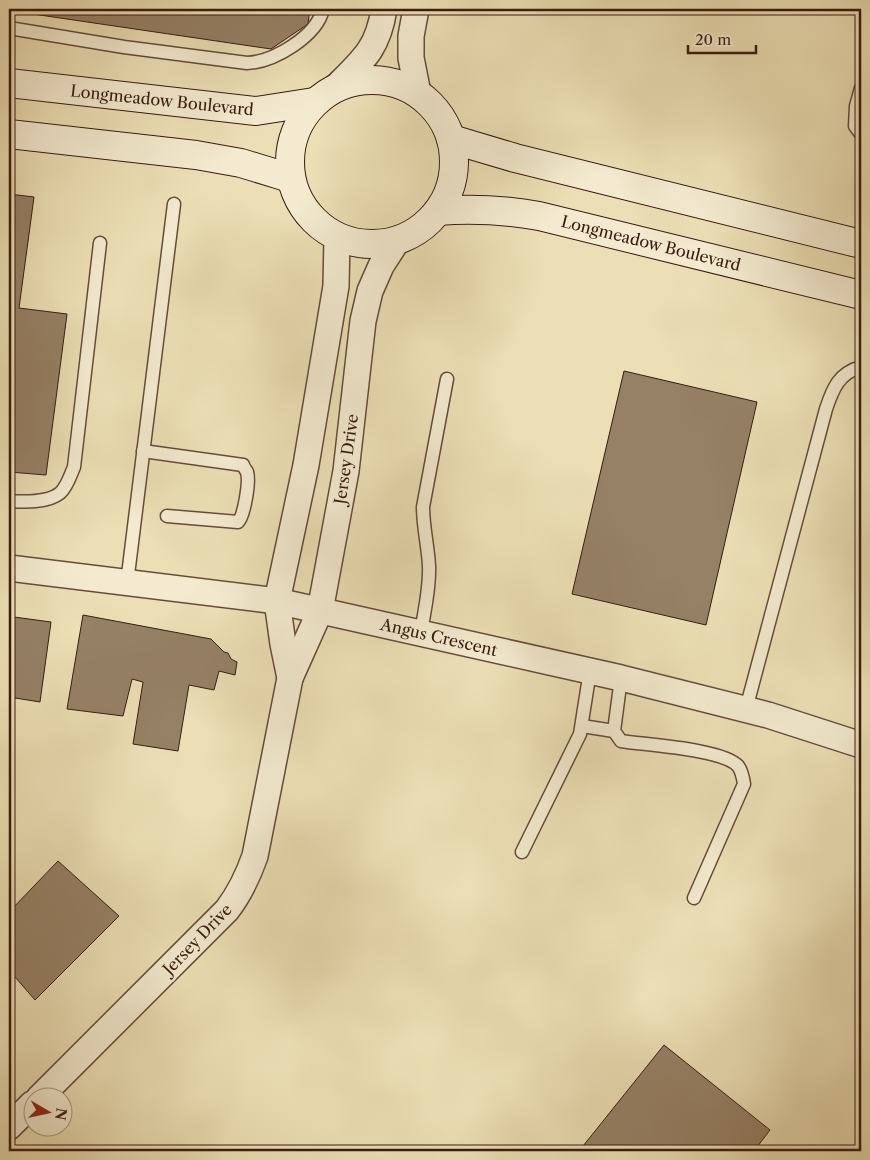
<svg xmlns="http://www.w3.org/2000/svg" width="870" height="1160" viewBox="0 0 870 1160" font-family="'Libre Caslon Text',serif">
  <rect width="100%" height="100%" fill="#ecdfb5"/>
  <filter id="stains"><feTurbulence type="fractalNoise" baseFrequency=".004" numOctaves="4"/><feColorMatrix values="0 0 0 0 .2 0 0 0 0 .09 0 0 0 0 .02 0 0 0 .5 -.17"/></filter>
  <radialGradient id="worn" r=".72"><stop offset=".6" stop-color="#630" stop-opacity="0"/><stop offset="1" stop-color="#630" stop-opacity=".3"/></radialGradient>
  <g fill="#968166" stroke="#381b11">
    <path d="M27 9H310L308 24 271 49 26 13Z"/>
    <path d="M9 194 34 197 19 308 67 314 46 475 9 472Z"/>
    <path d="M624 371 757 402 706 625 572 594Z"/>
    <path d="M9 612 13 613 14 617 51 622 40 702 9 697Z"/>
    <path d="M83 615 211 639 224 652 228 653 231 659 237 662 235 675 219 671 214 690 189 685 178 751 133 744 143 682 132 679 123 716 67 709Z"/>
    <path d="M58 861 119 916 35 1000 9 970V912Z"/>
    <path d="M664 1045 770 1130 754 1151H579Z"/>
  </g>
  <g fill="none" stroke-linecap="round" stroke-linejoin="round">
    <g stroke="#654c3a" stroke-width="15">
      <g id="service">
        <path d="M9 28 124 47 247 63C274 62 317 36 323 9"/>
        <path d="M861 88 856 106 855 126 861 134"/>
        <path d="M143 451 243 465C244 468 246 470 247 472 250 482 244 516 238 522L167 516"/>
        <path d="M9 501C24 502 48 503 60 493 67 487 70 476 74 467L100 243"/>
        <path d="M127 583 174 204"/>
        <path d="M421 633C424 612 430 589 429 566 428 546 423 527 423 507L447 379"/>
        <path d="M621 678 614 731 621 741C646 745 723 749 738 766 742 771 743 778 744 784L694 898"/>
        <path d="M746 709 826 409C833 388 839 373 861 367"/>
        <path d="M582 726 614 731"/>
        <path d="M522 852 580 734 590 671"/>
      </g>
    </g>
    <g stroke="#654c3a" stroke-width="28">
      <g id="minor">
        <path d="M416 9 411 36V58L418 93"/>
        <path d="M335 88C363 60 378 49 384 9"/>
        <path d="M9 568 277 601 621 678 768 715 861 745"/>
        <path d="M290 678 283 644 277 601 306 465 336 286 337 238"/>
        <path d="M39 1098 227 910C240 893 248 876 255 856L290 678 320 611 346 471 363 321 370 291 381 266 397 241"/>
        <path d="M9 1127 32 1104"/>
      </g>
    </g>
    <g stroke="#381b11" stroke-width="30">
      <g id="secondary">
        <circle cx="372" cy="162" r="82"/>
        <path d="M9 83 256 111 314 102"/>
        <path d="M9 134 196 155 241 163 290 178"/>
        <path d="M451 139 515 158 861 244"/>
        <path d="M438 211C473 208 505 210 539 216L861 295"/>
      </g>
    </g>
    <use href="#service" stroke="#f3eacf" stroke-width="12"/>
    <use href="#minor" stroke="#f3eacf" stroke-width="25"/>
    <use href="#secondary" stroke="#f3eacf" stroke-width="28"/>
  </g>
  <g text-anchor="middle" stroke-width="5" stroke-linejoin="round" paint-order="stroke">
    <g font-size="16" fill="#381b11" stroke="#f3eacf">
      <text transform="translate(162 100) rotate(6)" y="6">Longmeadow Boulevard</text>
      <text transform="translate(651 243) rotate(14)" y="6">Longmeadow Boulevard</text>
      <text transform="translate(346 459) rotate(-82)" y="6">Jersey Drive</text>
      <text transform="translate(439 637) rotate(13)" y="6">Angus Crescent</text>
      <text transform="translate(197 939) rotate(-46)" y="6">Jersey Drive</text>
    </g>
  </g>
  <rect width="870" height="1160" fill="none" stroke="#ecdfb5" stroke-width="30"/>
  <rect x="10" y="10" width="850" height="1140" fill="none" stroke="#381b11" stroke-width="2.5"/>
  <rect x="15" y="15" width="840" height="1130" fill="none" stroke="#381b11"/>
  <g transform="translate(48 1112) rotate(99)"><circle r="24" fill="#f3eacf" stroke="#a89783"/>
  <path d="M0-4L9 19L0 12L-9 19Z" fill="#8f2418"/>
  <text y="-8" font-size="14" font-weight="bold" text-anchor="middle" fill="#381b11">N</text>
  </g>
  <path d="M688 45v8h68v-8" fill="none" stroke="#381b11" stroke-width="2.5"/>
  <text x="695" y="45" font-size="15" fill="#381b11" stroke="#f3eacf" stroke-width="4" paint-order="stroke">20 m</text>
  <rect width="100%" height="100%" filter="url(#stains)"/>
  <rect width="100%" height="100%" fill="url(#worn)"/>
</svg>
